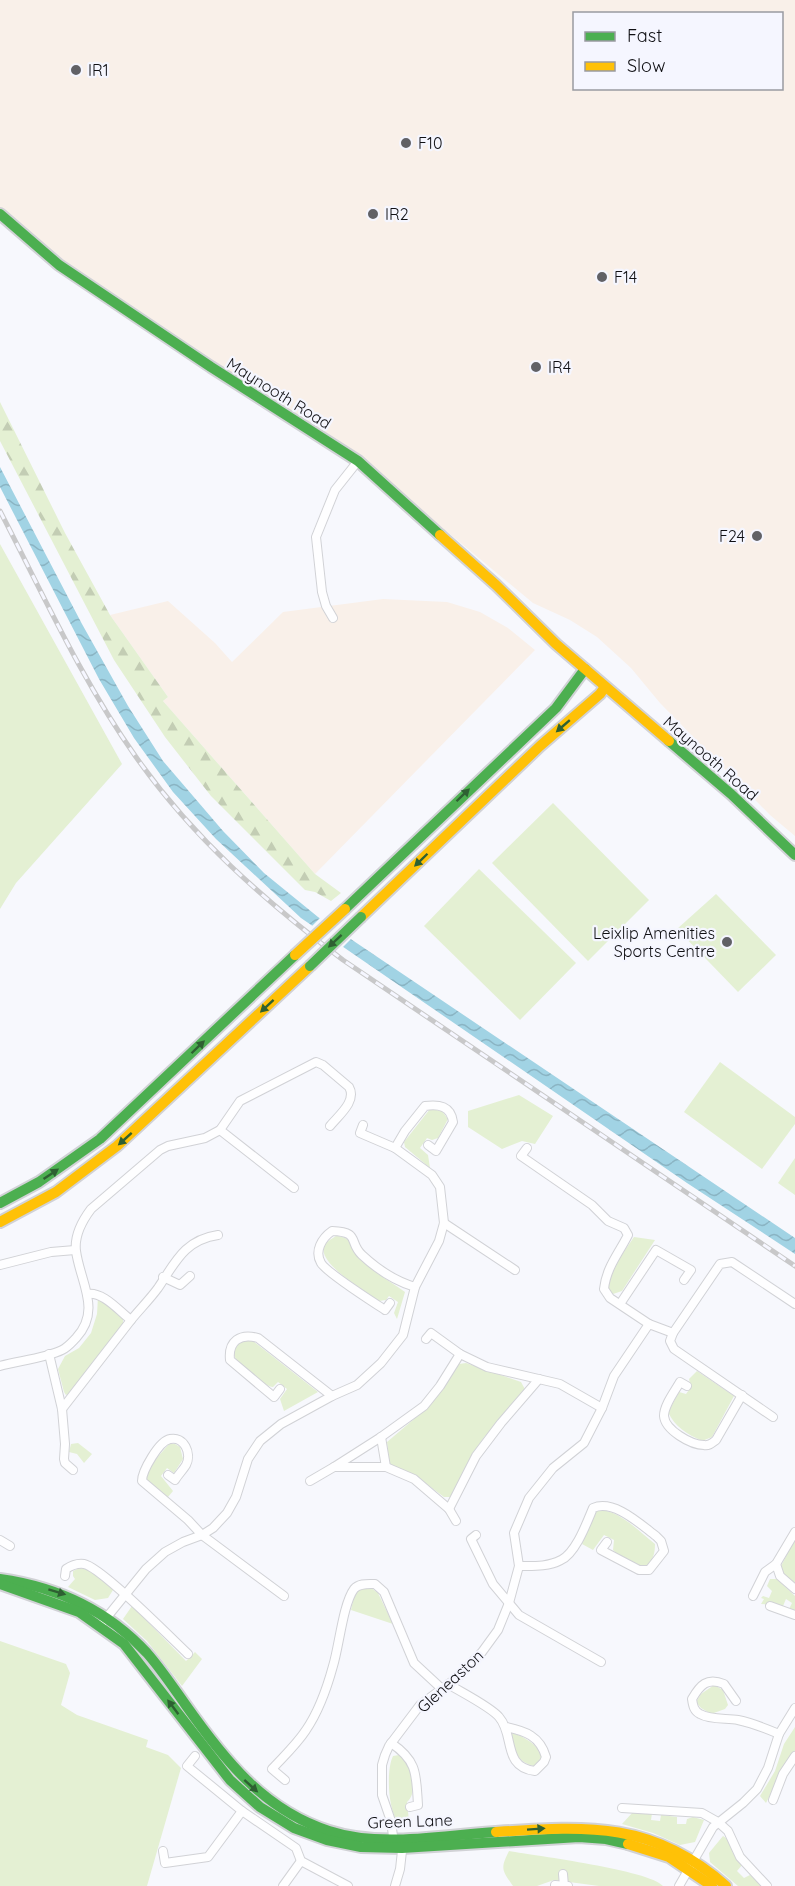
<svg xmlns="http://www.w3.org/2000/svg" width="795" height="1886" viewBox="0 0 795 1886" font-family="Quicksand,sans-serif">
  <defs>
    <pattern id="forest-firs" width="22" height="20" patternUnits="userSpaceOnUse" patternTransform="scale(1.5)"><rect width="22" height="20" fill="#e4f0d3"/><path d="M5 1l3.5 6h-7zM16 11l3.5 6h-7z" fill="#c3cdb4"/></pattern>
    <pattern id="water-waves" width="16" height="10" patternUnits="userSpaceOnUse" patternTransform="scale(1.5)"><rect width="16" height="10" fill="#a1d3e4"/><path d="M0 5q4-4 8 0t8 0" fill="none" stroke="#8ab4c3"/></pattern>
  </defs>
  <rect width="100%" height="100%" fill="#f7f8fd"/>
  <g fill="#f9f0e9" fill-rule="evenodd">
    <path d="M0 0H795V836L770 815 660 703 631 668 597 637 570 620 533 603 391 485 57 268 0 218ZM574 14H782V88H574Z"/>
    <path d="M383 599 447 602 480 612 508 628 535 650 315 874 163 701 168 697 110 615 168 601 215 643 232 662 283 612Z"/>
  </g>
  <g fill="#e4f0d3">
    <path d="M0 544 122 764 16 883 0 909Z"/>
    <path d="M553 803 649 900 588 961 492 863Z"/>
    <path d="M479 869 576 963 520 1020 424 926Z"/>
    <path d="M716 894 776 955 738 992 677 929Z"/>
    <path d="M720 1062 795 1117V1124L762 1169 684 1112Z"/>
    <path d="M519 1095 553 1116 535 1144 522 1141 502 1149 468 1127V1111Z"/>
    <path d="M430 1109 442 1111 448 1119 438 1138 432 1140 427 1138 420 1148 428 1155 430 1168 405 1147 404 1142Z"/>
    <path d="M795 1158V1195L778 1183Z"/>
    <path d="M336 1236C355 1237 350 1250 362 1261 375 1273 391 1282 405 1292L397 1319 394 1313 398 1302 389 1296 386 1300 379 1301C367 1292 314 1262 325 1245 327 1241 333 1238 336 1236Z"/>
    <path d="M634 1237 655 1240 622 1291 613 1294 606 1288 614 1266Z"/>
    <path d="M98 1297 123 1318V1326L70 1393 66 1395 64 1392 58 1369 65 1356 79 1348 91 1333 97 1314Z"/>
    <path d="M247 1340 253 1341 318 1392 284 1411 280 1399 287 1389 278 1382 273 1387C262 1386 236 1364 233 1353L238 1344Z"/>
    <path d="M466 1363 521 1382 526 1391 485 1436 473 1453 453 1493 450 1497H444L417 1477 392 1466 389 1462 387 1442 427 1408 459 1364Z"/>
    <path d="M697 1371 734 1396 712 1437 702 1441C687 1434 675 1427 668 1412L679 1392 686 1394 691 1387 689 1379Z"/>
    <path d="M78 1443 92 1454 84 1463 77 1454 69 1452 71 1444Z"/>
    <path d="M169 1444H175L180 1447 183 1459 174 1473 167 1468 161 1476 173 1491 168 1497 148 1482 146 1478 149 1467Z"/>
    <path d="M597 1510C619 1509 638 1531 655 1544 655 1554 653 1563 643 1567L616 1553 613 1550 614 1540 604 1535 593 1550 582 1544Z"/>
    <path d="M795 1539V1583L783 1573 781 1566Z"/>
    <path d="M80 1568 92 1571 113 1590 108 1598 95 1600 68 1587 75 1579 73 1576V1571Z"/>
    <path d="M770 1579H777L795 1596V1611L789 1609 792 1603 786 1599 783 1606 761 1604 764 1599 761 1598 763 1596 769 1598 772 1591 767 1586Z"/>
    <path d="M370 1587 378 1593 393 1624 351 1610 354 1596 359 1589Z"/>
    <path d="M132 1606 186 1661 195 1652 202 1659 182 1686 147 1641 123 1619Z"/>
    <path d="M0 1641 66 1664 70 1673 61 1705 77 1715 148 1740 146 1747 168 1755 181 1768 147 1886H0Z"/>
    <path d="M714 1685 723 1690 728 1705 725 1709 711 1714 701 1708 696 1702 701 1694Z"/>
    <path d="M795 1727V1753L786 1764 766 1803 760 1796 775 1771 784 1744Z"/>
    <path d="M512 1733C524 1736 537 1745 544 1756L534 1766C516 1762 513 1749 512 1733Z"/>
    <path d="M399 1755C413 1762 419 1792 407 1802L409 1821 398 1822C388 1810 386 1770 393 1756Z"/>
    <path d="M633 1812 652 1813 651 1820 660 1821 661 1815 677 1817V1824H686L687 1819 693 1817 704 1820 695 1842 680 1845 653 1833 622 1824Z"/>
    <path d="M723 1836 729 1840 733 1853 742 1865 737 1871 744 1878 750 1875 762 1886H738L710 1862 709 1853Z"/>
    <path d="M509 1851C537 1856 649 1870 663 1886H599L554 1880 537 1886H513C502 1870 500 1869 509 1851Z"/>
  </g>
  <path fill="url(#forest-firs)" d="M0 402 65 533 110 615 168 697 163 701 315 874 341 893 331 901 315 892 305 890 211 796 165 737 114 660 0 441Z"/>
  <path fill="url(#water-waves)" d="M0 467 82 624 128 706 163 761 223 831 264 873 318 917 795 1238V1254L687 1183 301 918 216 839 173 792 134 738 99 679 0 487Z"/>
  <path fill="#f7f8fd" d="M322 916 353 937 341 949 310 928Z"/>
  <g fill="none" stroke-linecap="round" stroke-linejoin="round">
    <g stroke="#d1d2d6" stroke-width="10">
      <g id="street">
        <path d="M333 618 326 606 322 592 316 537 335 490 358 461"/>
        <path d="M395 1148 405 1131 425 1106C439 1104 451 1106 453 1122L436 1151 428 1145"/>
        <path d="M527 1148 521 1156 592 1205 608 1221 624 1228 628 1235C619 1253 606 1268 604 1289L610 1298 649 1324"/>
        <path d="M294 1188 220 1130 240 1101 316 1062 323 1065 349 1087C357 1101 339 1115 330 1126"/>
        <path d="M444 1223 515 1270"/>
        <path d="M0 1265 51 1252 75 1250"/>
        <path d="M163 1277 180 1285 190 1276"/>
        <path d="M390 1303 385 1310C373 1302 327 1273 321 1263 314 1251 322 1238 332 1231 361 1232 348 1242 362 1255 378 1270 395 1281 415 1287"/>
        <path d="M620 1304 656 1250 691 1270 684 1280"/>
        <path d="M131 1320C140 1309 150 1299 158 1288 175 1263 184 1240 218 1235"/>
        <path d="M426 1339 431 1333 460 1354 487 1367 560 1384 602 1408"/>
        <path d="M49 1354 62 1409 65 1444 64 1459 65 1463 73 1470"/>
        <path d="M460 1354 440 1386 424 1406 381 1437 334 1467H386L414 1479 449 1509 476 1456 501 1423 539 1379"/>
        <path d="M0 1366C18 1361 46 1358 62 1350 68 1347 72 1342 76 1338 102 1310 80 1282 76 1251 74 1235 82 1221 91 1209L160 1150 168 1146 205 1138 220 1130"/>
        <path d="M687 1386 680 1382C675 1391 664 1405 664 1416 665 1430 691 1445 704 1445 709 1446 712 1443 716 1440L742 1395"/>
        <path d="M280 1389 274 1397 230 1360C228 1341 240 1333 258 1338L332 1396"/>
        <path d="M62 1409 131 1320C119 1311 103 1291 87 1294"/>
        <path d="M773 1417 674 1349 670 1341 673 1333 720 1264 732 1262 795 1304"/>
        <path d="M381 1437 386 1467"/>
        <path d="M168 1475 175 1480C178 1475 183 1470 186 1465 192 1453 184 1436 170 1439 159 1441 142 1471 142 1481L188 1520 202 1535 284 1596"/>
        <path d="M310 1481 334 1467"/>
        <path d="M449 1509 456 1521"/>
        <path d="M476 1535 471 1539 493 1584 519 1615 601 1662"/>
        <path d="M0 1540 10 1546"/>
        <path d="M776 1564 780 1576 795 1589"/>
        <path d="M519 1566C533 1566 548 1567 561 1560 576 1553 587 1522 593 1508 614 1499 640 1524 656 1536L661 1541 664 1551 649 1570H639L601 1550 607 1542"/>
        <path d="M65 1576 66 1569C72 1565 77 1563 84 1564 101 1567 171 1638 188 1654"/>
        <path d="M753 1596 765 1572 776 1564 795 1532"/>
        <path d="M770 1606 795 1615"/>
        <path d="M103 1622 146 1569 165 1552 183 1542 202 1535 213 1528 227 1513 236 1497 248 1459 260 1441 281 1424 332 1396 357 1385 381 1363 403 1335 415 1287 439 1241 444 1223 440 1187 432 1175 395 1148 360 1133 363 1125"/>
        <path d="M448 1684C461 1692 491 1707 499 1717 515 1735 502 1767 535 1771L544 1762 546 1757C540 1736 525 1731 506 1727"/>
        <path d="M736 1701 724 1684C707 1677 700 1685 692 1699 693 1706 694 1711 700 1714 710 1720 727 1718 738 1720 752 1723 765 1728 779 1734"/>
        <path d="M391 1743C418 1761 416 1775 418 1805L410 1807"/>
        <path d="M195 1756 187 1766 242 1811 296 1848 301 1861 348 1886"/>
        <path d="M285 1780 272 1769C284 1756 297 1744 306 1730 319 1711 327 1688 333 1666 339 1647 343 1604 354 1589 359 1583 368 1584 375 1584L384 1592 414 1663 442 1689"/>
        <path d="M773 1800 783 1774 795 1756"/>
        <path d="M622 1808 702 1813 718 1822 728 1831 740 1857 767 1886"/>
        <path d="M163 1851 165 1863 208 1857 242 1811"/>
        <path d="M563 1874 564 1886"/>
        <path d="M555 1885 568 1886"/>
        <path d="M283 1886 301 1861"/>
        <path d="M395 1886 400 1869 402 1851V1848L393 1836 391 1821 382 1795V1765L385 1755 389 1746 420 1705 458 1677 482 1652 498 1630 509 1603 519 1566 514 1533 529 1498 553 1468 584 1443 602 1408 614 1376 649 1324 673 1333"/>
        <path d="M679 1886 713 1827 743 1803 757 1789 768 1768 779 1734 795 1708"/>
      </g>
    </g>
    <g stroke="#d1d2d6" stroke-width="14">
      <g id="fast">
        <path d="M0 214 59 265 211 367 358 461 440 535"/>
        <path d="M669 741 731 794 795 855"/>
        <path d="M345 909 556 708 585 669"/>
        <path d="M0 1203 39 1182 100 1139 295 955"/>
        <path d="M0 1579C57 1587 108 1611 147 1653 161 1669 173 1687 185 1704 223 1758 263 1810 329 1831 381 1848 442 1835 496 1832"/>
        <path d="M0 1584 79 1612 124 1644 230 1780 260 1807 294 1828 327 1840 361 1847 402 1848 579 1837 606 1839 628 1844"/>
      </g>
    </g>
    <g stroke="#d1d2d6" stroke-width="14">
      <g id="slow">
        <path d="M440 535 496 585 556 644 669 741"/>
        <path d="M361 917 540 746 600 694 605 687"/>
        <path d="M0 1222 56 1192 117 1146 310 966"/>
        <path d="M496 1832C587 1826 653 1821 726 1886"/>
        <path d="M628 1844 669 1857 712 1886"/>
      </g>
    </g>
    <use href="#street" stroke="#fefeff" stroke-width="8"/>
    <use href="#fast" stroke="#4caf50" stroke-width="10"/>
    <use href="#slow" stroke="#ffc107" stroke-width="10"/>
    <g stroke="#c8c8c9" stroke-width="5">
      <path id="rail" d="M0 511C43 594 82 681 136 757 193 838 265 901 343 960L795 1266"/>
    </g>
    <use href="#rail" stroke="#f5f6ff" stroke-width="3" stroke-dasharray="9" stroke-linecap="butt"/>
    <g stroke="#d1d2d6" stroke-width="14" stroke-linecap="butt">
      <path id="fast-bridge" d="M310 966 361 917"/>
    </g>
    <g stroke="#d1d2d6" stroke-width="14" stroke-linecap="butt">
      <path id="slow-bridge" d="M295 955 345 909"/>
    </g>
    <use href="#fast-bridge" stroke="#4caf50" stroke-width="10"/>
    <use href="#slow-bridge" stroke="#ffc107" stroke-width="10"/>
  </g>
  <defs><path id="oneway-solid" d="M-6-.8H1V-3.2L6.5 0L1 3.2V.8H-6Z" transform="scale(1.5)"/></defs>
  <g fill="#2e6032">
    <use href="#oneway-solid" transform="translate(563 726) rotate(139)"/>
    <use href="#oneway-solid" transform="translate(463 795) rotate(-44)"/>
    <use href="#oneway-solid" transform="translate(421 860) rotate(136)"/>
    <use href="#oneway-solid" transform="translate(335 941) rotate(137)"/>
    <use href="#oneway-solid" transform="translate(267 1006) rotate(137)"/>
    <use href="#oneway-solid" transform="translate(198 1047) rotate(-44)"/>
    <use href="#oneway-solid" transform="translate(125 1139) rotate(138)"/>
    <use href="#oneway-solid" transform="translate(51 1174) rotate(-34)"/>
    <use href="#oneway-solid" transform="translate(57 1592) rotate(17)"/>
    <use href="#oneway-solid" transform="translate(173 1707) rotate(-127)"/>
    <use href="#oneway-solid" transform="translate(251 1786) rotate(42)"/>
    <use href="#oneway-solid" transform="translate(536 1829) rotate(-4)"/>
  </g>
  <g fill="#616166" stroke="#f5f6ff" stroke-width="2">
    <circle cx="76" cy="70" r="6"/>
    <circle cx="406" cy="143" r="6"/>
    <circle cx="373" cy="214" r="6"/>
    <circle cx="602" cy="277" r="6"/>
    <circle cx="536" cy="367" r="6"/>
    <circle cx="757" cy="536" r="6"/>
    <circle cx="727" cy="942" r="6"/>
  </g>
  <g text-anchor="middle" stroke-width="4.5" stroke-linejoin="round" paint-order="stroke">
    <g font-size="16" fill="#101014" stroke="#f5f6ff" text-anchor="start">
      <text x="88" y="76">IR1</text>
      <text x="418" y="149">F10</text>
      <text x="385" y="220">IR2</text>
      <text x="614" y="283">F14</text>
      <text x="548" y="373">IR4</text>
      <text x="745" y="542" text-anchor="end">F24</text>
      <text x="715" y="939" text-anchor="end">Leixlip Amenities<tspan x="715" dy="18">Sports Centre</tspan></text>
    </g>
    <g font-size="16" fill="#101014" stroke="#f5f6ff">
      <text transform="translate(279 393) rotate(32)" y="6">Maynooth Road</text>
      <text transform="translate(711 758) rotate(41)" y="6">Maynooth Road</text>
      <text transform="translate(450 1681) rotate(-43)" y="6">Gleneaston</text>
      <text transform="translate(410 1821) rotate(-2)" y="6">Green Lane</text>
    </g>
  </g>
  <rect x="573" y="12" width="210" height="78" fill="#f5f6ff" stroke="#999aa1" stroke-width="1.5"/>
  <rect x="585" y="32" width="30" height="9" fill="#4caf50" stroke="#999aa1" stroke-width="1.5"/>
  <text x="627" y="42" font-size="18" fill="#101014">Fast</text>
  <rect x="585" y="62" width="30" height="9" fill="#ffc107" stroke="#999aa1" stroke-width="1.5"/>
  <text x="627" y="72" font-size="18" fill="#101014">Slow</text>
</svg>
